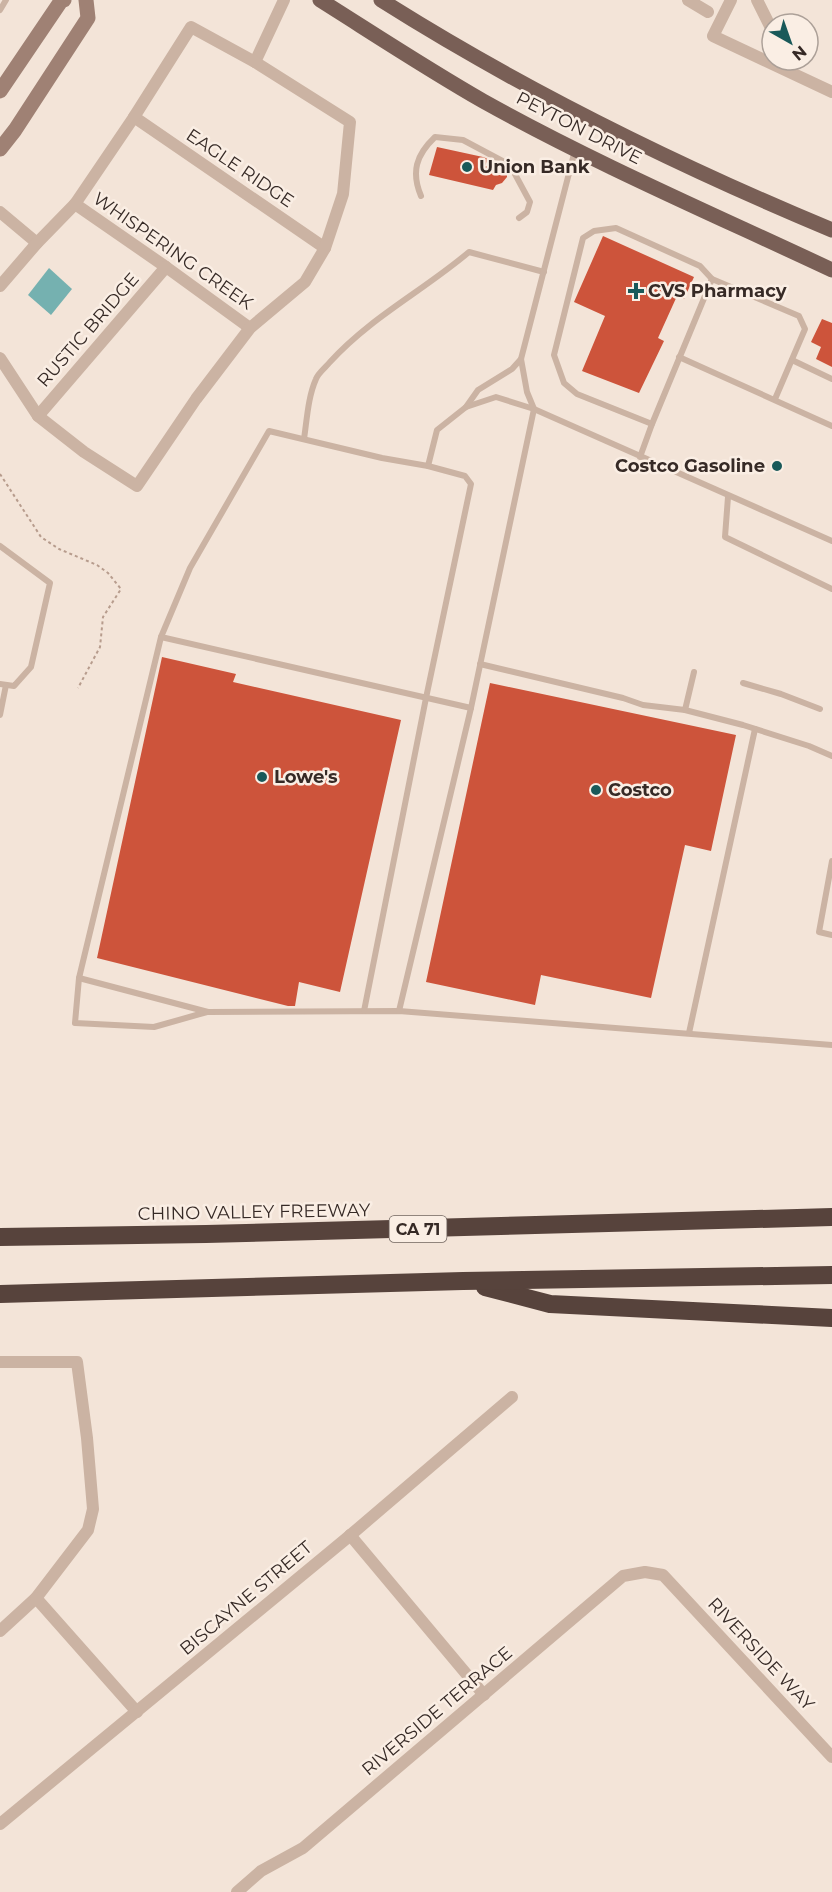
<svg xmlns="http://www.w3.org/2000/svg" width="832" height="1892" viewBox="0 0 832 1892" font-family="Montserrat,sans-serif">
  <rect width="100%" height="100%" fill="#f3e4d8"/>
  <path fill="#75b1b0" d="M49 268 72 289 51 315 28 295Z"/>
  <g fill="#cd543b">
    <path d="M437 147 483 157 488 159 485 166H500L507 172V177L502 183 496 185 493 190 429 175Z"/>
    <path d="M603 236 694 277 684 299 677 296 658 338 664 341 639 393 582 371 605 316 574 302Z"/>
    <path d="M822 319 832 323V367L816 359 821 347 811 342Z"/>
    <path d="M162 657 236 674 233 682 401 720 340 992 299 982 295 1006H288L97 958Z"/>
    <path d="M490 683 736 735 711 851 685 845 651 998 541 975 535 1005 426 982Z"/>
  </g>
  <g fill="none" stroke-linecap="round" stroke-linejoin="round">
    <path stroke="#b79c8d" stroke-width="2" stroke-dasharray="3 3" stroke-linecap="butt" d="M0 474 41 537 59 549 97 565 108 573 121 589 103 617 100 647 78 688"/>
    <g stroke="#cbb3a3" stroke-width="6">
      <path d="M0 10 6 0"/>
      <path d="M421 196C411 172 416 155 435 137L463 140 510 165 530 202 527 212 519 218"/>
      <path d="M679 357 832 426"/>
      <path d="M792 360 832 379"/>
      <path d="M466 407 478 390 512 369 521 359"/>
      <path d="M652 424 577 394 564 383 554 355 583 238 594 231 616 228 700 266 712 279 799 316 805 329 775 399"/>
      <path d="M304 439C307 419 308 397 316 379 318 373 326 367 330 362 371 317 423 291 469 252L544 272"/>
      <path d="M640 457 652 424 712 279"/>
      <path d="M728 497 725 537 832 589"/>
      <path d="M0 546 50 583 31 667 14 686 0 684"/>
      <path d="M161 637 79 978 75 1023 154 1027 207 1012"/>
      <path d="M480 664 623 698 643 705 685 710 743 725 809 746 832 756"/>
      <path d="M743 683 781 694 820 709"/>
      <path d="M471 708 161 637 190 568 269 431 382 458 428 466 437 430 466 407 496 397 534 409 832 541"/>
      <path d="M685 710 694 672"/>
      <path d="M0 715 6 685"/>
      <path d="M832 861 819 932 832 935"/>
      <path d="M79 978 208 1012 399 1011 832 1045"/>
      <path d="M364 1011 426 698 471 484 465 476 428 466"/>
      <path d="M399 1011 471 708 534 409 527 392 521 359 575 150"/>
      <path d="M689 1033 755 729"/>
    </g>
    <g stroke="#cbb3a3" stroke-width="12">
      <path d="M688 0 708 12"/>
      <path d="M731 0 713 36 832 92"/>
      <path d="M757 0 772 30"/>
      <path d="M255 62 284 0"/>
      <path d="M134 117 325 248"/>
      <path d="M75 204 166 267 250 328"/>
      <path d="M0 212 37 243"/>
      <path d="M0 286 37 243 75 204 134 117 191 27 255 62 350 122 343 194 325 248 305 282 250 328 196 399 137 486 84 452 38 416 0 358"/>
      <path d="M38 416 166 267"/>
      <path d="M0 1362H77L87 1438 93 1509 88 1530 36 1598 0 1631"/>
      <path d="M350 1535 484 1695"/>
      <path d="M36 1598 137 1712"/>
      <path d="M0 1824 347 1538 512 1397"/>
      <path d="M237 1892 261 1871 303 1848 623 1576 645 1572 663 1575 832 1757"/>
    </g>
    <g stroke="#9f8174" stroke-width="15">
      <path d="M0 91 61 1 64 0"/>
      <path d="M0 149 15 130 88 18 86 0"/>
    </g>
    <g stroke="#795f56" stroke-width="15">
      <path d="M320 0C374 34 427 69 483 101 596 164 715 215 832 270"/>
      <path d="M381 0C525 91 676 165 832 230"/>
    </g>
    <g stroke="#57433c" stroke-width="18">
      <path d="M0 1237 206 1234 832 1217"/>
      <path d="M485 1287 550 1304 832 1318"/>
      <path d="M0 1294 463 1281 832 1275"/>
    </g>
  </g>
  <g fill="#195959" stroke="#faeee4" stroke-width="2">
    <circle cx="467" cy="167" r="6"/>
    <path d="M633 282h6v6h6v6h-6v6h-6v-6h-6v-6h6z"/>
    <circle cx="777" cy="466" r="6"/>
    <circle cx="262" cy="777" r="6"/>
    <circle cx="596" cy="790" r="6"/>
  </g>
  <g text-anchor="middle" stroke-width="5" stroke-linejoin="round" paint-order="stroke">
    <rect fill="#faeee4" stroke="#71655f" stroke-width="1.5" x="389.5" y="1216" width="57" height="26" rx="4.5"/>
    <g font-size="16" font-weight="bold" fill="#362a26">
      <text x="418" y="1235">CA 71</text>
    </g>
    <g font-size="18" fill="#362a26" stroke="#faeee4">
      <text transform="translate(579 128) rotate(27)" y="6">PEYTON DRIVE</text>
      <text transform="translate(240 168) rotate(34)" y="6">EAGLE RIDGE</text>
      <text transform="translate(173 251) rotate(35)" y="6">WHISPERING CREEK</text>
      <text transform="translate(88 330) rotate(-49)" y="6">RUSTIC BRIDGE</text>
      <text transform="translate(254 1212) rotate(-1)" y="6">CHINO VALLEY FREEWAY</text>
      <text transform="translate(246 1598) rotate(-40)" y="6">BISCAYNE STREET</text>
      <text transform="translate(761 1654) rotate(47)" y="6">RIVERSIDE WAY</text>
      <text transform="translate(437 1711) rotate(-40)" y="6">RIVERSIDE TERRACE</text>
    </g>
    <g font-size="18" font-weight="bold" fill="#362a26" stroke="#faeee4" text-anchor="start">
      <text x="479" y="173">Union Bank</text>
      <text x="648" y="297">CVS Pharmacy</text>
      <text x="765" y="472" text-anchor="end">Costco Gasoline</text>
      <text x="274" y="783">Lowe's</text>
      <text x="608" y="796">Costco</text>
    </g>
  </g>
  <g transform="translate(790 42) rotate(140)"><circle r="28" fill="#faeee4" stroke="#aca098" stroke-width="1.5"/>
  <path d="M0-4.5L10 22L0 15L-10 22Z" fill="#195959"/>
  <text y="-9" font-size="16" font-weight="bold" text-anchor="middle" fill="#362a26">N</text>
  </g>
</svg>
